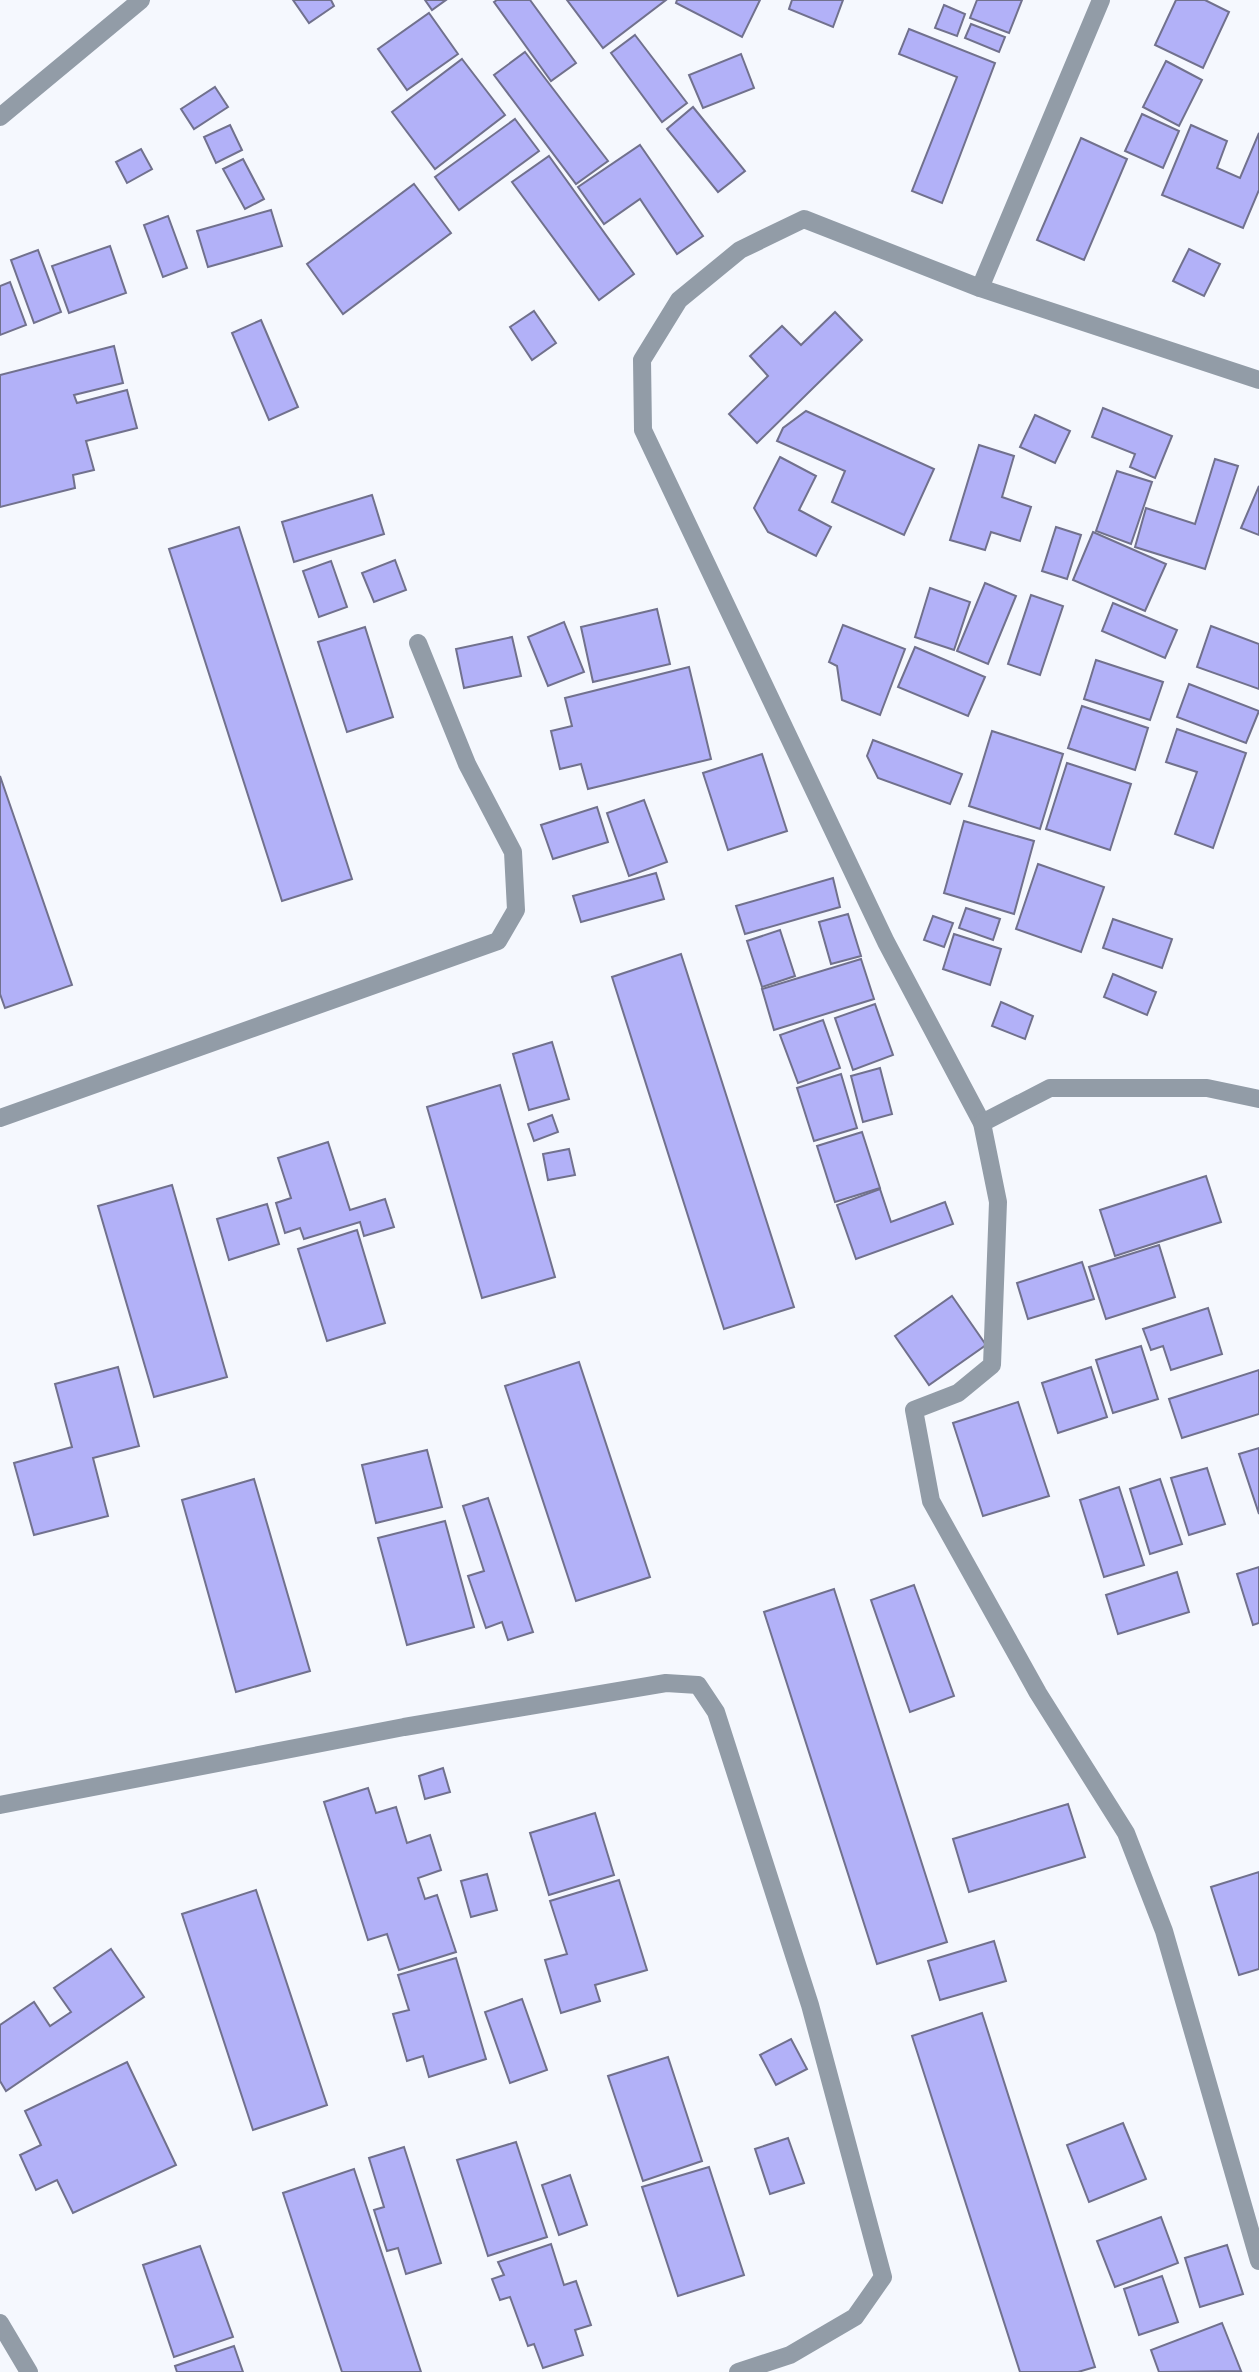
<svg xmlns="http://www.w3.org/2000/svg" width="1259" height="2372" viewBox="0 0 1259 2372" font-family="Lato,sans-serif">
  <rect width="100%" height="100%" fill="#f5f8fe"/>
  <g fill="#b2b1f8" stroke="#71718d" stroke-width="2">
    <path d="M293 0H331L334 6 309 23Z"/>
    <path d="M425 0H446L432 10Z"/>
    <path d="M497 0H530L576 63 551 81 494 2Z"/>
    <path d="M567 0H666L603 48Z"/>
    <path d="M677 0H760L742 37 676 3Z"/>
    <path d="M792 0H843L833 27 789 9Z"/>
    <path d="M977 0H1022L1009 33 970 18Z"/>
    <path d="M1176 0H1205L1229 12 1203 68 1155 45Z"/>
    <path d="M944 5 965 14 957 36 935 28Z"/>
    <path d="M429 13 458 54 407 90 378 49Z"/>
    <path d="M971 24 1005 37 999 52 965 38Z"/>
    <path d="M909 29 995 63 942 203 912 191 957 77 899 54Z"/>
    <path d="M635 35 687 103 662 122 611 53Z"/>
    <path d="M525 52 608 161 576 184 494 75Z"/>
    <path d="M741 54 754 88 703 108 689 75Z"/>
    <path d="M462 59 505 115 435 169 392 112Z"/>
    <path d="M1166 61 1202 80 1179 126 1143 107Z"/>
    <path d="M215 87 228 107 194 129 181 109Z"/>
    <path d="M693 107 745 171 718 192 667 129Z"/>
    <path d="M1142 114 1179 131 1163 168 1125 151Z"/>
    <path d="M515 119 539 151 459 210 435 177Z"/>
    <path d="M230 125 242 150 216 163 204 137Z"/>
    <path d="M1191 125 1227 141 1217 168 1240 178 1259 133V190L1243 228 1162 195Z"/>
    <path d="M1081 138 1127 159 1084 260 1037 240Z"/>
    <path d="M640 145 703 236 677 254 640 199 604 224 578 187Z"/>
    <path d="M141 149 152 169 127 183 116 162Z"/>
    <path d="M549 156 634 274 599 300 512 182Z"/>
    <path d="M243 159 264 199 245 209 223 169Z"/>
    <path d="M414 184 451 233 343 314 307 264Z"/>
    <path d="M271 210 282 246 208 267 197 231Z"/>
    <path d="M168 216 187 268 163 277 144 225Z"/>
    <path d="M110 246 126 293 69 313 52 266Z"/>
    <path d="M1189 249 1220 264 1204 296 1173 281Z"/>
    <path d="M38 250 61 312 34 323 11 260Z"/>
    <path d="M10 282 26 325 0 335V286Z"/>
    <path d="M534 311 556 343 532 360 510 327Z"/>
    <path d="M835 312 862 340 757 443 729 414 768 376 750 356 782 326 801 345Z"/>
    <path d="M261 320 298 407 269 420 232 333Z"/>
    <path d="M114 346 123 383 74 395 77 403 127 390 137 428 86 441 94 470 73 475 75 488 0 507V375Z"/>
    <path d="M1103 408 1172 436 1155 478 1130 467 1135 454 1092 437Z"/>
    <path d="M806 411 934 469 904 535 832 502 845 471 777 441 783 428Z"/>
    <path d="M1035 415 1070 431 1055 463 1020 447Z"/>
    <path d="M979 445 1014 456 1002 497 1031 507 1020 541 991 532 985 550 950 540Z"/>
    <path d="M780 457 816 476 799 510 831 527 816 556 768 532 754 508Z"/>
    <path d="M1215 459 1238 466 1205 569 1135 547 1146 508 1195 524Z"/>
    <path d="M1117 471 1152 482 1131 544 1096 531Z"/>
    <path d="M1259 486V535L1241 528Z"/>
    <path d="M372 495 384 534 294 562 282 522Z"/>
    <path d="M239 527 352 879 282 901 169 549Z"/>
    <path d="M1056 527 1081 535 1067 579 1042 571Z"/>
    <path d="M1093 532 1166 564 1145 611 1073 580Z"/>
    <path d="M395 560 406 590 374 602 362 573Z"/>
    <path d="M331 561 347 607 319 617 303 571Z"/>
    <path d="M985 583 1016 596 988 664 957 651Z"/>
    <path d="M930 588 970 602 954 650 915 637Z"/>
    <path d="M1031 595 1063 606 1040 675 1008 664Z"/>
    <path d="M1113 603 1177 630 1165 658 1102 631Z"/>
    <path d="M657 609 670 664 593 682 581 627Z"/>
    <path d="M564 622 584 672 548 686 528 637Z"/>
    <path d="M843 625 905 649 880 715 842 700 837 666 829 662Z"/>
    <path d="M1211 626 1259 644V689L1197 667Z"/>
    <path d="M365 627 393 717 347 732 318 642Z"/>
    <path d="M512 637 521 676 464 688 456 649Z"/>
    <path d="M915 647 985 677 968 716 898 687Z"/>
    <path d="M1096 660 1163 682 1150 720 1084 699Z"/>
    <path d="M689 667 711 759 588 789 581 764 560 769 551 731 572 726 565 698Z"/>
    <path d="M1189 684 1259 711 1246 743 1177 717Z"/>
    <path d="M1082 706 1148 728 1135 770 1068 748Z"/>
    <path d="M1177 729 1246 753 1213 848 1175 834 1197 772 1166 762Z"/>
    <path d="M992 731 1063 754 1040 829 969 806Z"/>
    <path d="M873 740 962 774 950 804 878 778 867 756Z"/>
    <path d="M762 754 787 831 728 850 703 773Z"/>
    <path d="M1067 763 1131 784 1110 850 1046 829Z"/>
    <path d="M0 776 72 985 5 1008 0 994Z"/>
    <path d="M644 800 667 862 629 876 607 813Z"/>
    <path d="M597 807 608 842 553 859 541 825Z"/>
    <path d="M964 821 1034 841 1014 914 944 893Z"/>
    <path d="M1038 864 1104 887 1081 952 1016 929Z"/>
    <path d="M656 873 664 899 581 922 573 896Z"/>
    <path d="M833 878 840 907 745 934 736 906Z"/>
    <path d="M966 908 1000 919 993 940 959 928Z"/>
    <path d="M848 914 861 956 831 964 819 922Z"/>
    <path d="M933 916 953 923 944 947 924 940Z"/>
    <path d="M1113 919 1172 939 1162 968 1103 948Z"/>
    <path d="M780 930 795 976 762 987 747 941Z"/>
    <path d="M954 934 1001 949 990 985 943 969Z"/>
    <path d="M681 954 794 1307 724 1329 612 977Z"/>
    <path d="M861 959 874 999 774 1030 762 989Z"/>
    <path d="M1113 974 1156 992 1147 1015 1104 997Z"/>
    <path d="M1001 1002 1033 1016 1025 1039 992 1026Z"/>
    <path d="M875 1004 893 1055 853 1070 835 1018Z"/>
    <path d="M823 1020 840 1068 798 1083 780 1035Z"/>
    <path d="M552 1042 569 1099 529 1110 513 1054Z"/>
    <path d="M880 1068 892 1114 863 1122 851 1076Z"/>
    <path d="M841 1074 857 1128 814 1141 797 1088Z"/>
    <path d="M500 1085 555 1277 482 1298 427 1107Z"/>
    <path d="M552 1115 558 1132 534 1141 528 1124Z"/>
    <path d="M862 1132 880 1188 835 1202 817 1146Z"/>
    <path d="M328 1142 350 1210 385 1199 394 1227 364 1236 360 1222 304 1239 300 1228 285 1233 276 1203 291 1198 278 1158Z"/>
    <path d="M569 1149 575 1175 548 1180 543 1154Z"/>
    <path d="M1206 1176 1221 1222 1115 1256 1100 1210Z"/>
    <path d="M172 1185 227 1377 154 1397 98 1206Z"/>
    <path d="M880 1189 891 1222 945 1202 953 1224 856 1259 837 1205Z"/>
    <path d="M267 1204 279 1244 229 1260 217 1219Z"/>
    <path d="M357 1230 385 1323 327 1341 298 1249Z"/>
    <path d="M1159 1245 1175 1297 1106 1319 1089 1267Z"/>
    <path d="M1082 1262 1094 1299 1028 1319 1017 1283Z"/>
    <path d="M952 1296 986 1345 929 1385 895 1336Z"/>
    <path d="M1208 1308 1222 1354 1171 1370 1163 1346 1151 1350 1143 1329Z"/>
    <path d="M1141 1346 1158 1399 1113 1413 1096 1360Z"/>
    <path d="M579 1362 650 1577 576 1601 505 1386Z"/>
    <path d="M118 1367 139 1446 93 1458 108 1516 34 1535 14 1463 72 1447 55 1384Z"/>
    <path d="M1091 1367 1107 1417 1058 1433 1042 1383Z"/>
    <path d="M1259 1370V1414L1182 1438 1169 1399Z"/>
    <path d="M1018 1402 1049 1496 983 1516 953 1423Z"/>
    <path d="M1259 1448V1514L1239 1454Z"/>
    <path d="M427 1450 442 1507 376 1523 362 1465Z"/>
    <path d="M1207 1468 1225 1524 1189 1535 1171 1478Z"/>
    <path d="M254 1479 310 1671 236 1692 182 1500Z"/>
    <path d="M1160 1479 1182 1544 1150 1554 1130 1489Z"/>
    <path d="M1119 1487 1144 1565 1104 1577 1080 1500Z"/>
    <path d="M488 1498 533 1632 508 1640 502 1622 486 1628 468 1576 484 1571 463 1506Z"/>
    <path d="M445 1521 474 1627 407 1645 378 1538Z"/>
    <path d="M1259 1567V1623L1253 1625 1237 1574Z"/>
    <path d="M1177 1572 1189 1612 1118 1634 1106 1595Z"/>
    <path d="M914 1585 954 1696 910 1712 871 1600Z"/>
    <path d="M834 1589 947 1942 877 1964 764 1612Z"/>
    <path d="M443 1768 450 1792 425 1799 419 1776Z"/>
    <path d="M368 1788 376 1813 396 1807 407 1843 430 1835 441 1870 418 1878 425 1899 437 1895 456 1952 399 1970 387 1934 368 1940 324 1802Z"/>
    <path d="M1068 1804 1085 1857 969 1892 953 1839Z"/>
    <path d="M595 1813 614 1875 549 1895 530 1833Z"/>
    <path d="M1259 1872V1969L1239 1975 1211 1887Z"/>
    <path d="M487 1874 497 1910 471 1917 461 1881Z"/>
    <path d="M619 1880 647 1970 595 1985 600 2001 561 2013 545 1960 567 1954 550 1901Z"/>
    <path d="M256 1890 327 2105 253 2130 182 1914Z"/>
    <path d="M994 1941 1006 1981 940 2000 928 1961Z"/>
    <path d="M111 1949 144 1997 6 2091 0 2081V2025L34 2002 50 2026 71 2012 54 1988Z"/>
    <path d="M456 1958 486 2059 429 2077 423 2056 407 2061 393 2014 409 2010 398 1975Z"/>
    <path d="M522 1999 547 2070 510 2083 485 2012Z"/>
    <path d="M982 2013 1095 2367 1078 2372H1020L912 2036Z"/>
    <path d="M791 2039 807 2069 776 2085 760 2055Z"/>
    <path d="M668 2057 702 2161 643 2181 608 2076Z"/>
    <path d="M127 2062 176 2165 73 2213 57 2180 36 2190 20 2155 41 2145 25 2111Z"/>
    <path d="M1123 2123 1146 2179 1089 2202 1067 2145Z"/>
    <path d="M788 2138 804 2183 770 2194 755 2149Z"/>
    <path d="M516 2142 547 2237 488 2256 457 2160Z"/>
    <path d="M404 2147 441 2263 406 2274 398 2248 387 2251 374 2210 384 2207 369 2158Z"/>
    <path d="M709 2167 744 2275 678 2296 642 2187Z"/>
    <path d="M354 2169 421 2372H342L283 2193Z"/>
    <path d="M570 2175 587 2225 559 2235 542 2185Z"/>
    <path d="M1161 2217 1178 2263 1115 2287 1097 2241Z"/>
    <path d="M551 2244 564 2285 576 2281 591 2325 575 2330 583 2355 543 2368 534 2344 528 2346 510 2297 500 2300 492 2279 504 2275 498 2262Z"/>
    <path d="M1227 2245 1243 2294 1200 2307 1185 2258Z"/>
    <path d="M200 2246 233 2337 174 2357 143 2265Z"/>
    <path d="M1162 2276 1178 2322 1139 2335 1124 2289Z"/>
    <path d="M1222 2323 1241 2371 1159 2372 1151 2350Z"/>
    <path d="M234 2346 243 2372H177L175 2366Z"/>
  </g>
  <g fill="none" stroke-linecap="round" stroke-linejoin="round">
    <g stroke="#929ca7" stroke-width="18">
      <path d="M980 288 1101 0"/>
      <path d="M1259 380 980 288 804 219 740 250 679 300 642 360 643 430 886 942 982 1123 998 1202 992 1365 958 1393 914 1410 931 1501 1038 1693 1126 1833 1164 1931 1259 2261"/>
      <path d="M0 1118 498 941 516 910 513 852 467 764 418 643"/>
      <path d="M982 1123 1050 1088H1207L1259 1099"/>
      <path d="M0 1805 404 1727 666 1683 698 1685 716 1712 810 2005 883 2277 855 2317 790 2355 738 2372"/>
      <path d="M0 2323 29 2372"/>
    </g>
    <path stroke="#929ca7" stroke-width="18" d="M0 117 141 0"/>
  </g>
</svg>
